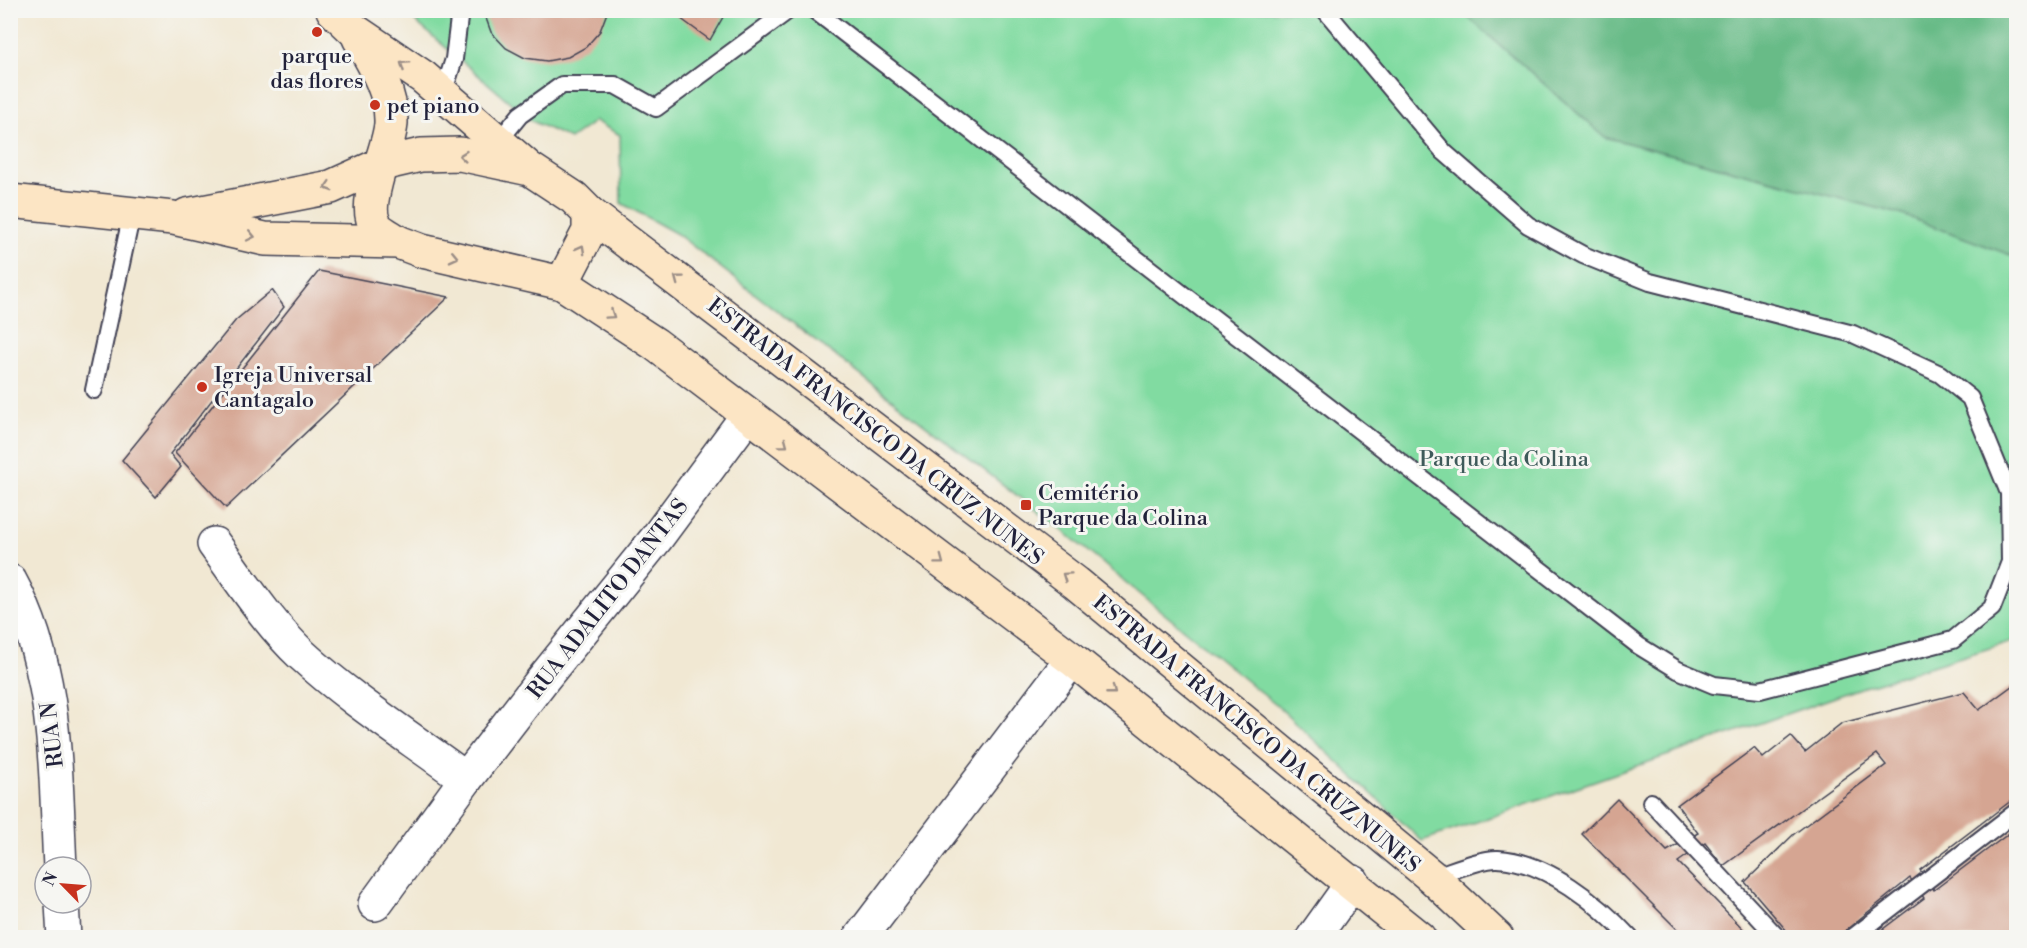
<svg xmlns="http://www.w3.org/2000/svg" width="2027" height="948" viewBox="0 0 2027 948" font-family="'Libre Bodoni',serif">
  <rect width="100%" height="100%" fill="#f6f6f2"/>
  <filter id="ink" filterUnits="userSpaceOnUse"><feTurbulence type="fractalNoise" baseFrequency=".0167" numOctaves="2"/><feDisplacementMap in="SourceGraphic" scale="12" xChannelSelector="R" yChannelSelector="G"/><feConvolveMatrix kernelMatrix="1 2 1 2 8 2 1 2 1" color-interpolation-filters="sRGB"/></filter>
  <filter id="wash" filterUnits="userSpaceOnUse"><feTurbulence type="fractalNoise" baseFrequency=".008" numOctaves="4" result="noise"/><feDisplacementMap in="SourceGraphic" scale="24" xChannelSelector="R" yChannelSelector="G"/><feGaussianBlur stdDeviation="1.35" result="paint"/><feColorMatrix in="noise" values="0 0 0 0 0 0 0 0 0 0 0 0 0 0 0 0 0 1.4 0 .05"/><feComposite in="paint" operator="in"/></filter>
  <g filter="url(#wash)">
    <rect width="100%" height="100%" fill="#f1e8d3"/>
    <path fill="#81dba1" stroke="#527e6e" stroke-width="1.5" d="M403 11H1461L1605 137 1900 214 2016 257V640L1864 687 1422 841 1281 709 1058 527 677 234 621 203 620 135 595 121 570 139 532 121Z"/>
    <path fill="#68bb87" stroke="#456e61" stroke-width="1.5" d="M1461 11H2016V257L1900 214 1605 137Z"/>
    <g id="blocks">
      <g fill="#d5a592">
        <path d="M483 10H608L600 31 586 47 568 57 547 61 525 58 506 48 491 32Z"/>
        <path d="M669 10H727L710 40Z"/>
        <path d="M319 271 449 297 226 508 175 453Z"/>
        <path d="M272 290 284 307 170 454 181 467 156 497 122 460 236 320Z"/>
        <path d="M2016 683V797L1920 870 1934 890 2016 828V938H1871L1924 898 1910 878 1836 938H1793L1745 882 1794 834 1886 765 1877 754 1723 866 1705 843 1678 862 1752 938H1686L1582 834 1617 799 1667 851 1698 833 1677 805 1754 748 1763 758 1791 736 1805 752 1842 723 1964 692 1979 710Z"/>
      </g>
    </g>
  </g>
  <g filter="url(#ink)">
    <use href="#blocks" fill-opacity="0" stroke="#414052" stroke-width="1.5"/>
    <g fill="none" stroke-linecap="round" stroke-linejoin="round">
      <g stroke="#414052" stroke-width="20">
        <g id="lane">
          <path d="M814 10 1639 646 1678 670 1714 685 1760 690 1953 640 1992 608 2010 562 2009 493 1970 398 1940 374 1853 334 1650 282 1583 255 1528 225 1444 152 1325 10"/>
          <path d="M443 94 454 59 460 10"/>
          <path d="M498 142 520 115 562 85H615L656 108 789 10"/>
          <path d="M94 390 132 213"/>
          <path d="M1651 802 1778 938"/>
          <path d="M1432 877C1449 872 1482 858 1498 859 1546 861 1599 904 1630 938"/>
          <path d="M1852 938 2016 812"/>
        </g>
      </g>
      <g stroke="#414052" stroke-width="36">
        <g id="street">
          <path d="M214 544C242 582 268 623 302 655 352 701 411 738 466 779"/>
          <path d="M10 581C58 668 55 771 60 867"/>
          <path d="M62 903 64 938"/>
          <path d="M375 904 466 779 543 679 656 539 747 416"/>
          <path d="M860 938 1072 659"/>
          <path d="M1313 938 1353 882"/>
        </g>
      </g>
      <g stroke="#414052" stroke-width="36">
        <g id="secondary">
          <path d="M333 10 355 31 423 77 525 165"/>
          <path d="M359 38C374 64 392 92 391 123 390 149 360 204 376 226 380 232 391 237 398 242"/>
          <path d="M10 201 173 218 265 239 398 242 422 251 562 283 655 344 1072 659 1419 938"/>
          <path d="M187 215 331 187 382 164 421 155 460 154 530 169 574 198 589 213 1076 583 1432 877 1497 938"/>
          <path d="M562 283 589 231V213"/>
        </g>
      </g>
      <use href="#lane" stroke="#fff" stroke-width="16"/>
      <use href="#street" stroke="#fff" stroke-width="33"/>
      <use href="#secondary" stroke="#fce5c4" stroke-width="33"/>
    </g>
    <defs><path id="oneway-chevron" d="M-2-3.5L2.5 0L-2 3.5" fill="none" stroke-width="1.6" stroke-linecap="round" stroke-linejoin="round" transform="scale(1.5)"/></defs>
    <g stroke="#9a8d86">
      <use href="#oneway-chevron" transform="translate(404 65) rotate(-146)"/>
      <use href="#oneway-chevron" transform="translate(463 156) rotate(-174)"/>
      <use href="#oneway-chevron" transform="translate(328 187) rotate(163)"/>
      <use href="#oneway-chevron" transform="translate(251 236) rotate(12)"/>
      <use href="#oneway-chevron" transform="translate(581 249) rotate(-61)"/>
      <use href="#oneway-chevron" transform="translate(454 257) rotate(13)"/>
      <use href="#oneway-chevron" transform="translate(678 279) rotate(-143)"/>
      <use href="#oneway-chevron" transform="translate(611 315) rotate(34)"/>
      <use href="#oneway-chevron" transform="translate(784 444) rotate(37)"/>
      <use href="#oneway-chevron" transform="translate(940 561) rotate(37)"/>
      <use href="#oneway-chevron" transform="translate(1066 576) rotate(-145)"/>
      <use href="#oneway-chevron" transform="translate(1112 691) rotate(38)"/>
    </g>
  </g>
  <g fill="#c8321e" stroke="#f6f6f2" stroke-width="2">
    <circle cx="317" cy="32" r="6"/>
    <circle cx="375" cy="105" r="6"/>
    <circle cx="202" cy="387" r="6"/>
    <rect x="1020" y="499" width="12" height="12" rx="3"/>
  </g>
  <g text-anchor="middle" stroke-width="6" stroke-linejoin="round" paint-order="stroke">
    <g font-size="22" fill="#22223b" stroke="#f6f6f2" text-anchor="start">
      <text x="317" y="63" text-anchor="middle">parque<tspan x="317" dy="25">das flores</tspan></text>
      <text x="387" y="113">pet piano</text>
      <text x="214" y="382">Igreja Universal<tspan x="214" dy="25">Cantagalo</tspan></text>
      <text x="1038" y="500">Cemitério<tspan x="1038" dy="25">Parque da Colina</tspan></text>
    </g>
    <g font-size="22" fill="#22223b" stroke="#f6f6f2">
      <text transform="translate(876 431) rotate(38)" y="8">ESTRADA FRANCISCO DA CRUZ NUNES</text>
      <text transform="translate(607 598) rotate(-52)" y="8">RUA ADALITO DANTAS</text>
      <text transform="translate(1257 733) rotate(40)" y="8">ESTRADA FRANCISCO DA CRUZ NUNES</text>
      <text transform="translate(51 735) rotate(-97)" y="8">RUA N</text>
    </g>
    <g font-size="22" fill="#3e5a5a" stroke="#f6f6f2">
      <text x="1504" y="466">Parque da Colina</text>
    </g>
  </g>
  <rect width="2027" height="948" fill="none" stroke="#f6f6f2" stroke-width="36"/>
  <g transform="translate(63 885) rotate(295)"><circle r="28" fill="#f6f6f2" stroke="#a1a1a9" stroke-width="1.5"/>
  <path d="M0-4.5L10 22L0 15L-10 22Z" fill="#c8321e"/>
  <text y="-9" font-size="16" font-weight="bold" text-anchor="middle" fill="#22223b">N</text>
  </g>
</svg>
